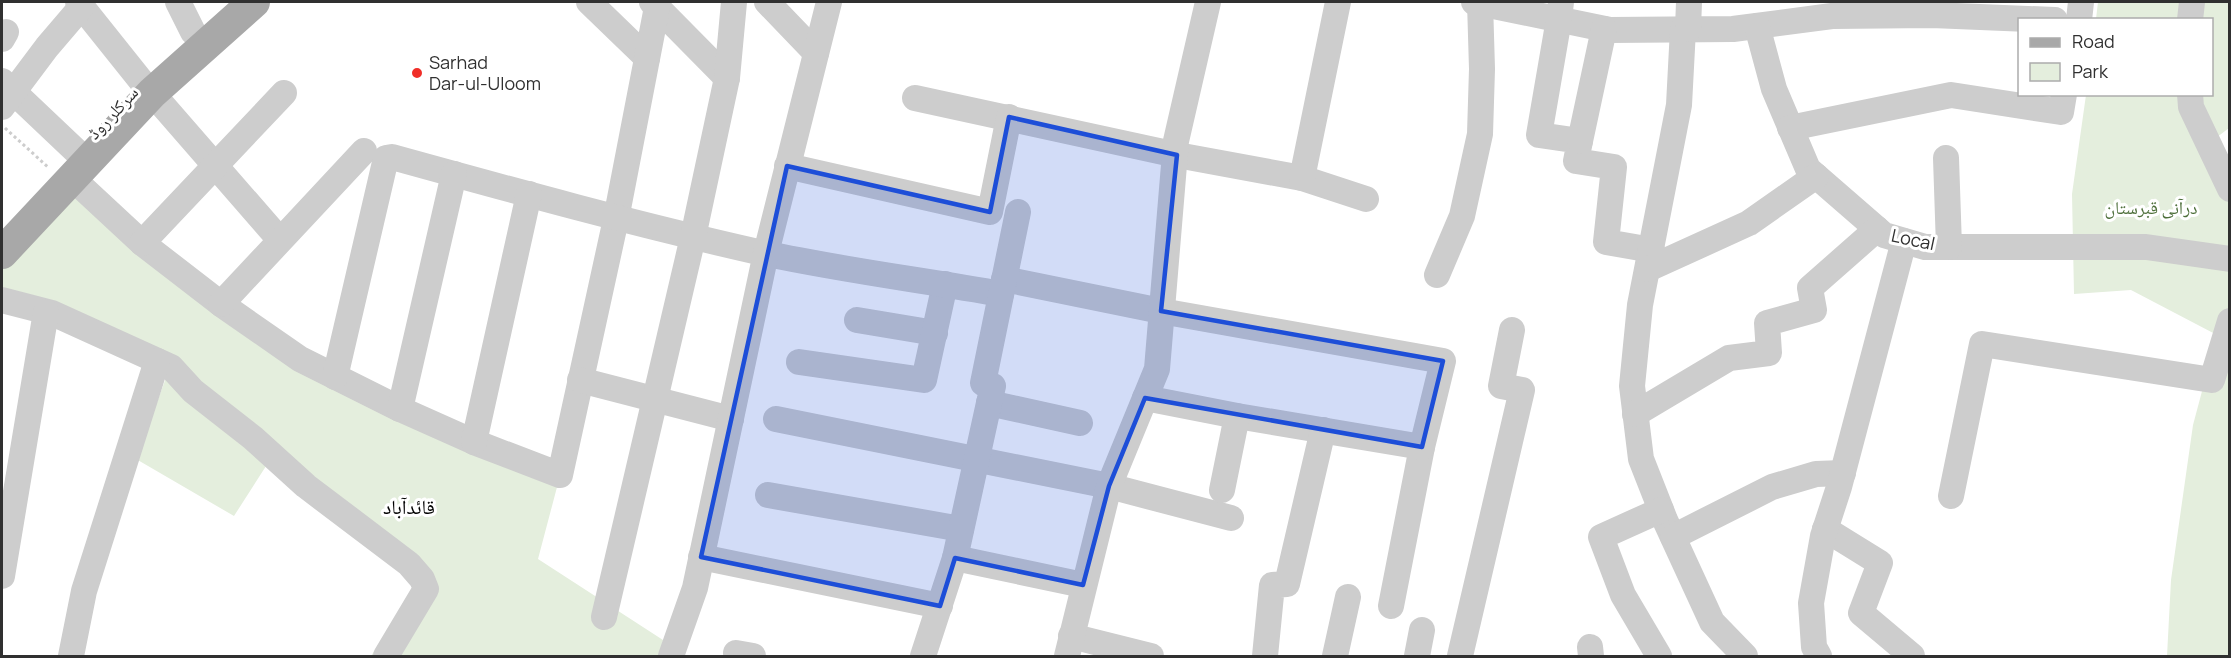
<svg xmlns="http://www.w3.org/2000/svg" width="2231" height="658" viewBox="0 0 2231 658" font-family="Manrope,'Noto Naskh Arabic',sans-serif">
  <rect width="100%" height="100%" fill="#fff"/>
  <g fill="#e4eedd">
    <path d="M2098 2H2229V128L2208 144 2230 191 2229 656H2167L2171 580 2193 425 2217 335 2131 290 2074 294 2072 194 2086 95 2212 94V20L2096 19Z"/>
    <path d="M69 191 250 324 561 472 538 559 663 640 661 656H371L419 585 268 463 234 516 136 459 170 367 2 291V265Z"/>
  </g>
  <g fill="none" stroke-linecap="round" stroke-linejoin="round">
    <path stroke="#cdcdcd" stroke-width="3" stroke-dasharray="3 3" stroke-linecap="butt" d="M5 128 49 168"/>
    <g stroke="#cdcdcd" stroke-width="26">
      <path d="M78 2 142 82"/>
      <path d="M178 2 193 32"/>
      <path d="M589 2 647 58"/>
      <path d="M652 2 727 78"/>
      <path d="M767 2 816 53"/>
      <path d="M1474 2 1610 30 1733 29 1832 16 1932 15 2055 20"/>
      <path d="M1561 2 1559 19 1539 135 1580 141 1576 161 1614 167 1606 242 1652 250"/>
      <path d="M2079 20 2081 2"/>
      <path d="M2190 20 2192 2"/>
      <path d="M1757 26 1774 89 1808 169 1884 235 1925 247H2146L2230 259"/>
      <path d="M1683 29 1679 105 1640 305 1632 386 1641 459 1665 520 1712 622 1745 656"/>
      <path d="M1688 29 1689 2"/>
      <path d="M2 39 6 32"/>
      <path d="M2 81 77 152"/>
      <path d="M152 93 280 240"/>
      <path d="M2190 94 2191 107 2230 189"/>
      <path d="M915 98 1177 155 1302 178 1366 199"/>
      <path d="M2 107 47 47 82 6"/>
      <path d="M1790 128 1951 95 2061 112 2064 94"/>
      <path d="M1580 141 1604 29"/>
      <path d="M1946 158 1949 247"/>
      <path d="M787 166 990 212 1009 117"/>
      <path d="M72 178 142 243 221 304 300 359 400 409 474 442 560 475 616 219 657 7"/>
      <path d="M1302 178 1338 2"/>
      <path d="M142 243 284 93"/>
      <path d="M1648 269 1749 223 1816 176"/>
      <path d="M1437 275 1462 216 1480 134 1482 69 1480 2"/>
      <path d="M1004 279 1161 311 1443 361 1422 447 1391 606"/>
      <path d="M2 300 52 313 171 367 193 391 253 438 306 486 409 564 422 579 426 589 386 656"/>
      <path d="M221 304 364 151"/>
      <path d="M857 320 935 333"/>
      <path d="M799 362 924 380 945 284"/>
      <path d="M335 377 386 158 392 157C515 191 638 225 763 253 841 270 922 280 1001 294"/>
      <path d="M580 380 731 419"/>
      <path d="M1145 398 1237 416 1422 447"/>
      <path d="M989 403 1080 423"/>
      <path d="M400 409 454 174"/>
      <path d="M1635 414 1729 358 1769 353 1767 323 1814 310 1810 288 1877 229"/>
      <path d="M776 419 1109 486 1231 518"/>
      <path d="M474 442 529 194"/>
      <path d="M1222 490 1237 416"/>
      <path d="M768 495 961 529"/>
      <path d="M1951 496 1982 344 2212 380 2230 321"/>
      <path d="M1825 529 1880 563 1861 613 1912 656"/>
      <path d="M1673 537 1772 487 1816 474 1843 473"/>
      <path d="M701 557 940 606"/>
      <path d="M955 558 1083 585"/>
      <path d="M2 576 46 312"/>
      <path d="M604 617 693 237 727 78 734 2"/>
      <path d="M1071 636 1151 656"/>
      <path d="M1590 647 1591 656"/>
      <path d="M736 653 753 656"/>
      <path d="M71 656 84 591 157 361"/>
      <path d="M671 656 695 588 766 253 829 2"/>
      <path d="M923 656 955 558 989 403 993 386 983 383 1018 212"/>
      <path d="M1067 656 1109 486 1157 369 1176 141 1208 2"/>
      <path d="M1265 656 1272 585 1287 584 1323 430"/>
      <path d="M1335 656 1348 597"/>
      <path d="M1417 656 1422 630"/>
      <path d="M1460 656 1522 390 1501 386 1512 330"/>
      <path d="M1659 656 1623 595 1601 537 1661 510"/>
      <path d="M1819 656 1814 647 1811 603 1823 536 1839 487 1904 241"/>
    </g>
    <path stroke="#a8a8a8" stroke-width="32" d="M2 253 152 93 254 2"/>
  </g>
  <path fill="#1d4ed8" fill-opacity="0.2" stroke="#1d4ed8" stroke-width="4.5" stroke-linejoin="round" d="M1009 117 1177 155 1161 311 1443 361 1422 447 1145 398 1109 486 1083 585 955 558 940 606 701 557 787 166 990 212Z"/>
  <circle fill="#f02e28" stroke="#fff" stroke-width="2" cx="417" cy="73" r="6"/>
  <g text-anchor="middle" stroke-width="6" stroke-linejoin="round" paint-order="stroke">
    <g font-size="18" fill="#303030" stroke="#fff" text-anchor="start">
      <text x="429" y="69">Sarhad<tspan x="429" dy="21">Dar-ul-Uloom</tspan></text>
    </g>
    <g font-size="18" fill="#303030" stroke="#fff">
      <text transform="translate(113 113) rotate(-47)" y="6">سرکلر روڈ</text>
      <text transform="translate(1913 240) rotate(12)" y="6">Local</text>
    </g>
    <g font-size="18" fill="#4d6f3a" stroke="#fff">
      <text x="2151" y="214">درآنی قبرستان</text>
    </g>
    <g font-size="20" fill="#000" stroke="#fff">
      <text x="409" y="514">قائدآباد</text>
    </g>
  </g>
  <rect width="2231" height="658" fill="none" stroke="#303030" stroke-width="6"/>
  <rect x="2018" y="18" width="195" height="78" fill="#ffffff" stroke="#acacac" stroke-width="1.5"/>
  <rect x="2030" y="38" width="30" height="9" fill="#a8a8a8" stroke="#acacac" stroke-width="1.5"/>
  <text x="2072" y="48" font-size="18" fill="#303030">Road</text>
  <rect x="2030" y="63" width="30" height="18" fill="#e4eedd" stroke="#acacac" stroke-width="1.5"/>
  <text x="2072" y="78" font-size="18" fill="#303030">Park</text>
</svg>
